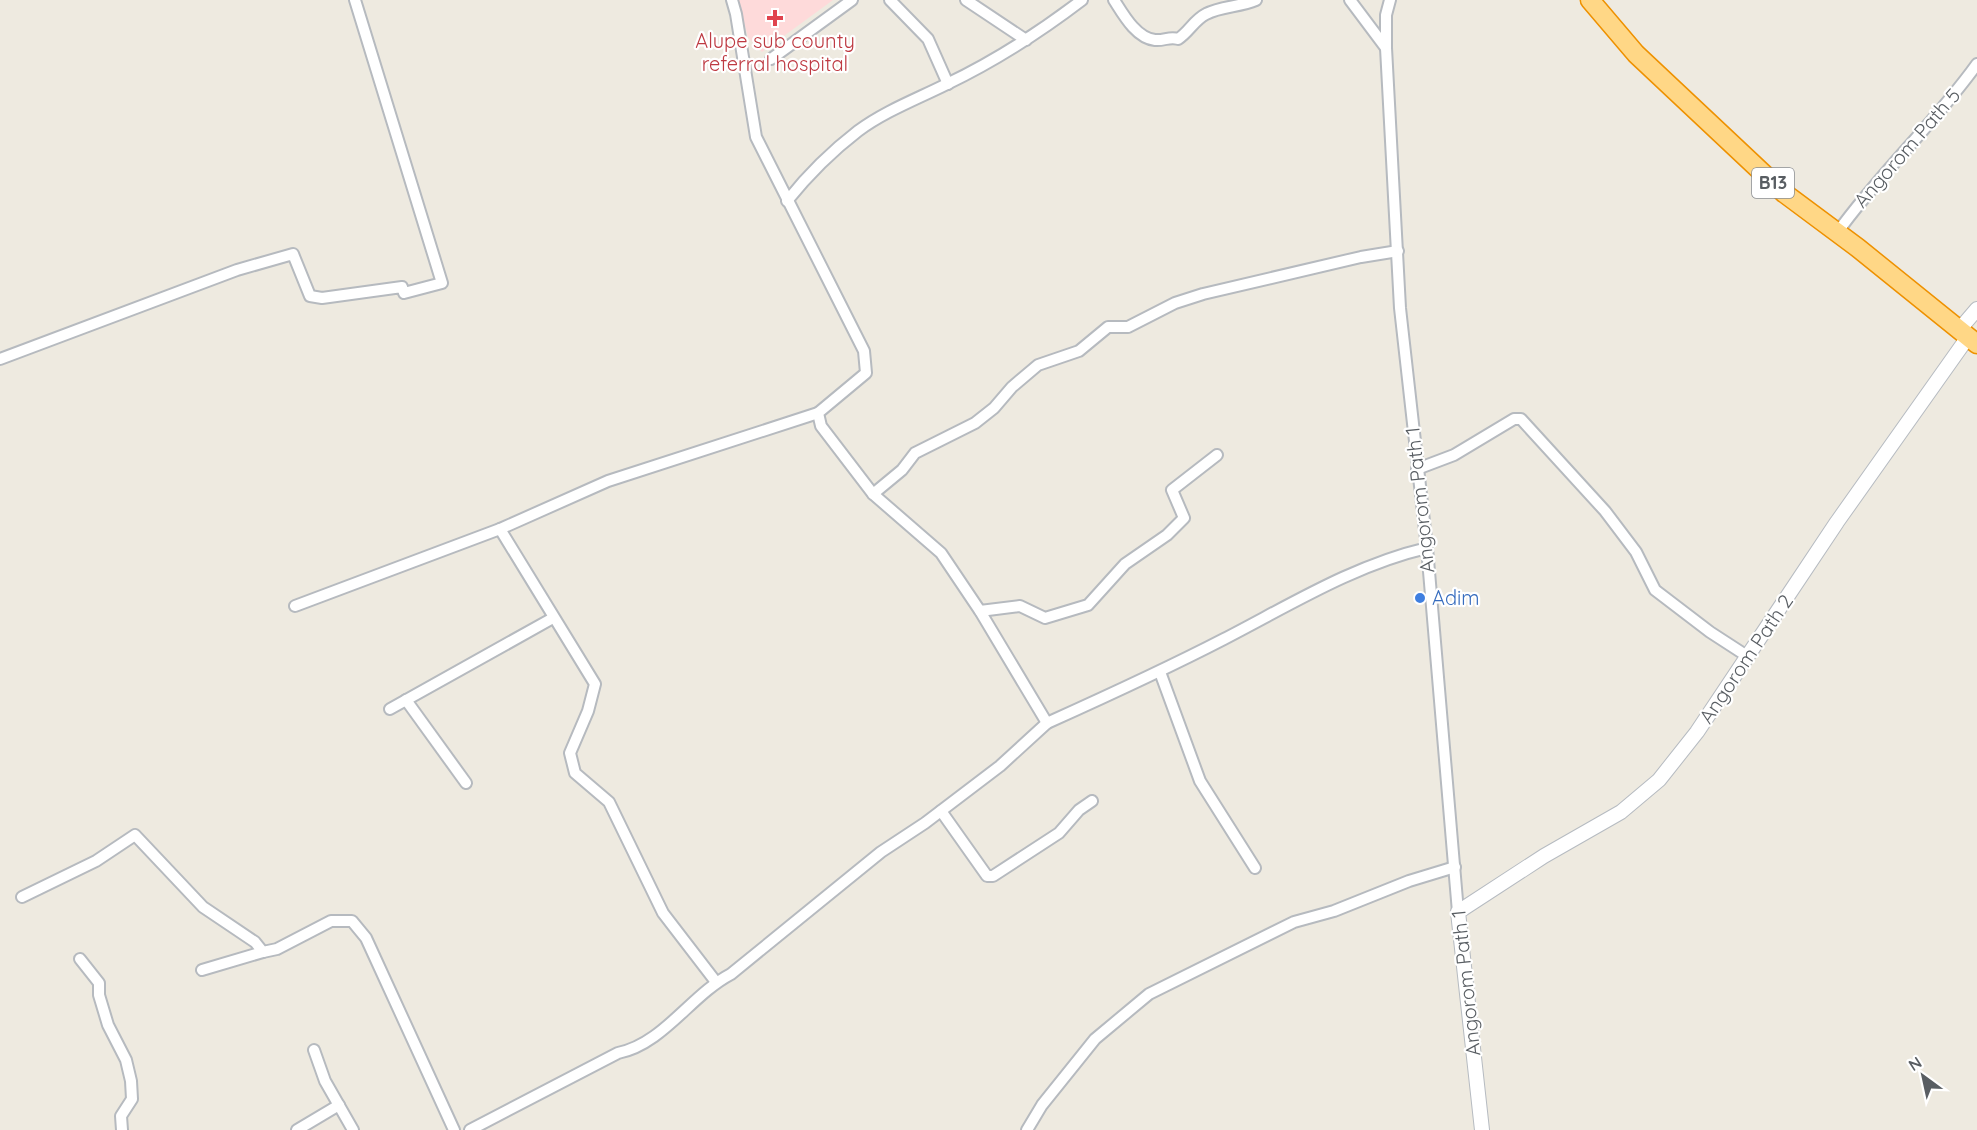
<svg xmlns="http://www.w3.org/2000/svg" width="1977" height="1130" viewBox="0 0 1977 1130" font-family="Quicksand,sans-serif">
  <rect width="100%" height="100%" fill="#eeeae0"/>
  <path fill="#fedada" d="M738 0H833L762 52 748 37Z"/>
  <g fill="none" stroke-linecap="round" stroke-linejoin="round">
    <g stroke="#b6babf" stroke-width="14">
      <g id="street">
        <path d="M732 0 736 14 756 137 864 351 866 373 818 413 821 426 873 494 941 553 980 611 1047 723C1107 696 1166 669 1224 639 1290 605 1354 565 1427 548"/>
        <path d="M890 0 928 39 948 84"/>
        <path d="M966 0 1026 40"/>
        <path d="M1114 0C1123 14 1136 38 1155 40 1164 41 1170 36 1178 39 1189 32 1194 20 1206 14 1221 6 1240 7 1256 0"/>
        <path d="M1350 0 1386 48"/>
        <path d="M1390 0 1386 15V48L1400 308 1427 548 1458 912"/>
        <path d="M771 59 852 0"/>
        <path d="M787 201C807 176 832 151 858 131 885 111 917 99 947 84 995 61 1040 32 1082 0"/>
        <path d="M1837 233C1880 173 1934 124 1977 64"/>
        <path d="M0 359 237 270 293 254 310 296 322 298 402 287 404 293 442 283 355 0"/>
        <path d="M1417 469 1454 455 1514 419H1521L1605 511 1636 552 1655 590 1710 632 1747 656"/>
        <path d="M873 494 902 470 915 453 975 423 994 408 1012 387 1038 365 1079 351 1108 327H1128L1175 303 1203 294 1361 257 1398 251"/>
        <path d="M500 529 595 684 588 711 570 753 575 773 609 802 663 913 716 982"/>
        <path d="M295 606 500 529 608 481 818 413"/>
        <path d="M980 611 1020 606 1045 618 1088 605 1125 564 1167 535 1184 518 1172 490 1217 455"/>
        <path d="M1160 672 1200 781 1255 868"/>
        <path d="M406 700 466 783"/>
        <path d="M390 709 553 618"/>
        <path d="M941 811 987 876H993L1059 833 1079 810 1092 801"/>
        <path d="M22 897 96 861 135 835 203 907 255 942 263 952 277 949 331 921H352L366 938 454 1130"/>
        <path d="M80 959 99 983V995L108 1025 126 1060 131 1081 132 1099 121 1116 122 1130"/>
        <path d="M202 970 263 952"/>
        <path d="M314 1050 325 1081 353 1130"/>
        <path d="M297 1130 339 1105"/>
        <path d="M470 1130 618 1053C663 1044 691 995 731 974L881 852 925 823 1000 766 1047 723"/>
        <path d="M1027 1130 1042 1105 1095 1039 1149 994 1294 922 1334 911 1409 881 1455 867"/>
      </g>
    </g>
    <g stroke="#b6bbc1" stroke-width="16">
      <g id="secondary">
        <path d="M1959 330 1977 309"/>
        <path d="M1482 1130 1458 912 1544 856 1621 812 1659 780 1697 732 1837 522 1968 337"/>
      </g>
    </g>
    <g stroke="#ee9100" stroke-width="21">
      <path id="highway" d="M1590 0 1636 54 1784 193 1858 248 1977 344"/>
    </g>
    <use href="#street" stroke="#fff" stroke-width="10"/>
    <use href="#secondary" stroke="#fff" stroke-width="14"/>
    <use href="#highway" stroke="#ffd786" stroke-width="18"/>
  </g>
  <path fill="#e0444e" stroke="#fff" stroke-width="2" d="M772 9h6v6h6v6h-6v6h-6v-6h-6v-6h6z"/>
  <circle fill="#3f7fe0" stroke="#fff" stroke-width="2" cx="1420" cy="598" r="6"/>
  <g text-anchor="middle" stroke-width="4.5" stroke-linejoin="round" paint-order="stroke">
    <rect fill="#fff" stroke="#8b8e92" stroke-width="1.5" x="1752" y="168" width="42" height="30" rx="4.5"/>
    <g font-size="18" font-weight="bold" fill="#595e63">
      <text x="1773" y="189">B13</text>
    </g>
    <g font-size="20" fill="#be3a42" stroke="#fff">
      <text x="775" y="48">Alupe sub county<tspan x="775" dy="23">referral hospital</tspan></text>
    </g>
    <g font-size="20" fill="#595e63" stroke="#fff">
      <text transform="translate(1907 148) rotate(-49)" y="7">Angorom Path 5</text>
      <text transform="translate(1420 500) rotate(-96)" y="7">Angorom Path 1</text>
      <text transform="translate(1746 659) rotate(-56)" y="7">Angorom Path 2</text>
      <text transform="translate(1466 983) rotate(-96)" y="7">Angorom Path 1</text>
    </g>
    <g font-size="20" fill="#366cbe" stroke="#fff" text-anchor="start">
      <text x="1432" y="605">Adim</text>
    </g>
  </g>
  <g transform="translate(1923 1076) rotate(327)" stroke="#ffffff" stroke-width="4.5" paint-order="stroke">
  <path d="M0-4.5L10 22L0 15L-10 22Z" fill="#595e63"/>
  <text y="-9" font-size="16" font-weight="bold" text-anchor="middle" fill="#595e63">N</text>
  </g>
</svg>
